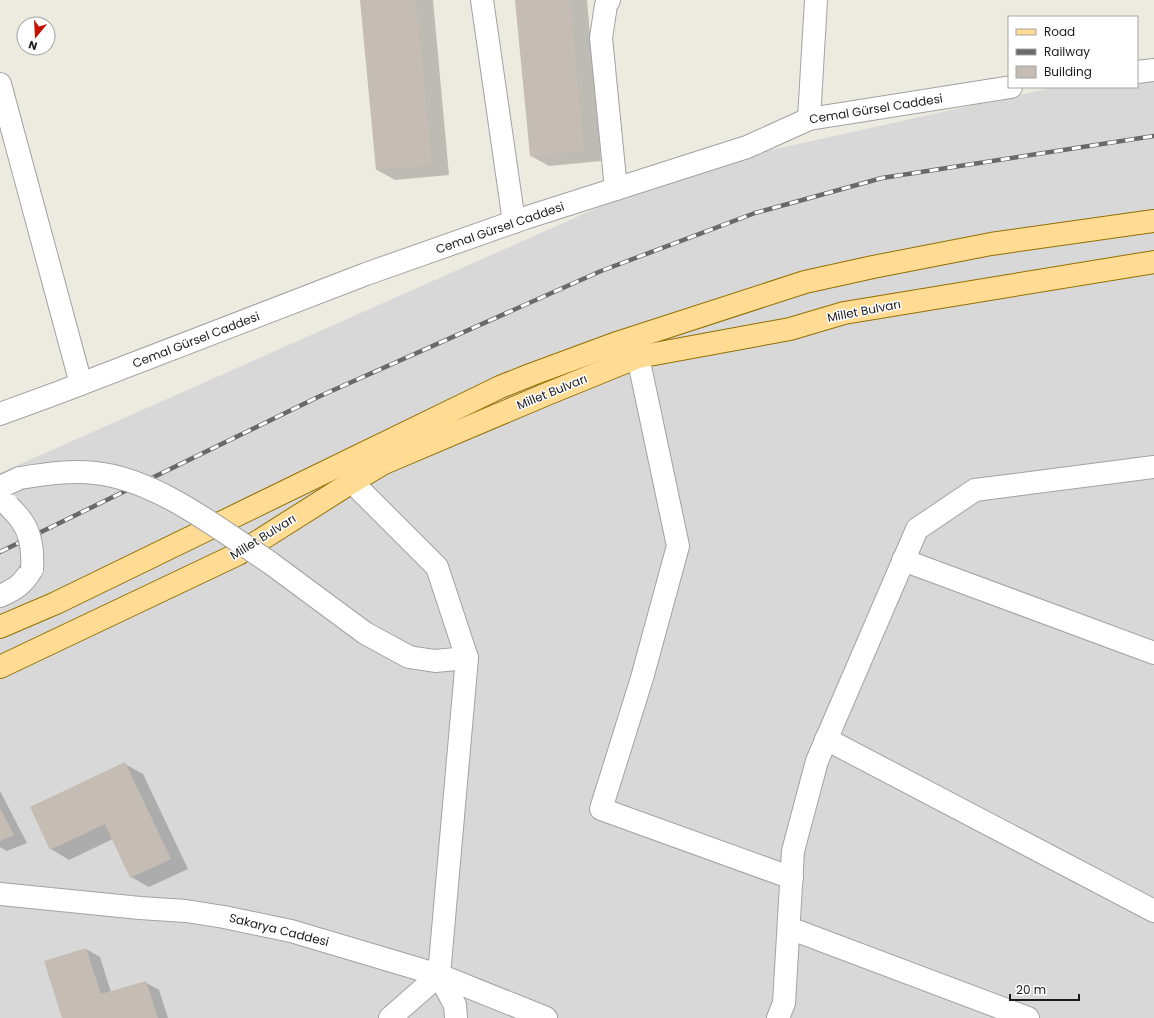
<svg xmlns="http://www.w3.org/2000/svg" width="1154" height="1018" viewBox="0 0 1154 1018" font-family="Poppins,sans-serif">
  <rect width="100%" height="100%" fill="#edeae0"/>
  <path fill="#d9d8d8" d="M1154 65V1018H0V473L685 169 1055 87H1137V69Z"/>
  <g fill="#0003">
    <path d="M361 0H433L449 175 395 180 377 170Z"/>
    <path d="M516 0H587L601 161 549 166 531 156Z"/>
    <path d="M125 764 143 774 188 869 149 887 131 877 113 839 69 860 51 849Z"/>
    <path d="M0 791 27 843 7 851 0 847Z"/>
    <path d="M86 949 100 957 111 992 145 982 159 990 168 1018H63Z"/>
  </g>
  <g fill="#c5bdb3">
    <path d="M360 0H416L432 165 376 170Z"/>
    <path d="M515 0H570L584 151 530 156Z"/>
    <path d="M125 762 171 859 130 878 105 824 50 850 30 807Z"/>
    <path d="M0 808 14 835 0 841Z"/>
    <path d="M86 948 101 994 146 981 158 1018H62L44 961Z"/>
  </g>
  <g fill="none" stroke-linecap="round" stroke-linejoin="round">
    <g stroke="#a2a2a2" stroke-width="24">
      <g id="minor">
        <path d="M482 0 514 222"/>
        <path d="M609 0 606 5 601 38 616 189"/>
        <path d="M1137 72 1154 70"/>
        <path d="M0 84 81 384"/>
        <path d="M809 119 816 0"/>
        <path d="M638 357 678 546 642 678 601 809 792 878"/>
        <path d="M0 414 60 392 366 274 525 218 747 147 809 119 1011 87"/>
        <path d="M352 482 437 567 467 658 439 975 455 1005 456 1018"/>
        <path d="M0 487 20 478"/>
        <path d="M903 560 1154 653"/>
        <path d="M269 562 365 633 409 657 435 661 467 658"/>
        <path d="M0 596C16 589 23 584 32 569"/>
        <path d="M826 739 1154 911"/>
        <path d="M0 894 140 908 186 911 224 917 291 931 439 975 546 1018"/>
        <path d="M789 928 1028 1018"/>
        <path d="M390 1018 439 975"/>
        <path d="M778 1018 784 1003 793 851 817 761 917 529 975 490 1154 467"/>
      </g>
    </g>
    <g stroke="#927000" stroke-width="24">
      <g id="major">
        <path d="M0 627 56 603 500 387 530 375 614 344 805 282 873 267 991 244 1154 221"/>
        <path d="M0 667 238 554 352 482 384 463 547 394 638 357 790 329 844 313 1154 262"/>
      </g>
    </g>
    <use href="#minor" stroke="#fff" stroke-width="22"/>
    <use href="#major" stroke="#ffdb93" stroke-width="22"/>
    <g stroke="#696969" stroke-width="4.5">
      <path id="rail" d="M0 552 318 397 601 271 755 213 882 178 1154 136"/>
    </g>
    <use href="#rail" stroke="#fff" stroke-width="3" stroke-dasharray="9" stroke-linecap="butt"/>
    <g stroke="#a2a2a2" stroke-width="24" stroke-linecap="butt">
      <g id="minor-bridge">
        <path d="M20 478C45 474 70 470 95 473 156 479 219 529 269 562"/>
        <path d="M8 505C12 510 17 514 21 520 31 533 33 553 32 569"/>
      </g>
    </g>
    <use href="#minor-bridge" stroke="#fff" stroke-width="22"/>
  </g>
  <g text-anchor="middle" stroke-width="3" stroke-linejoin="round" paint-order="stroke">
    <g font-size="12" fill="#1b1b1b" stroke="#fff">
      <text transform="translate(876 109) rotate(-9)" y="4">Cemal Gürsel Caddesi</text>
      <text transform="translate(500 228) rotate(-19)" y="4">Cemal Gürsel Caddesi</text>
      <text transform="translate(864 311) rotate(-11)" y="4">Millet Bulvarı</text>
      <text transform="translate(196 340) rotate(-21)" y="4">Cemal Gürsel Caddesi</text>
      <text transform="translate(552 392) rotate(-22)" y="4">Millet Bulvarı</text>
      <text transform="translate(263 537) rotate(-32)" y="4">Millet Bulvarı</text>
      <text transform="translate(279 930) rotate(14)" y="4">Sakarya Caddesi</text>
    </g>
  </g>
  <rect x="1008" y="16" width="130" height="72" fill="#ffffff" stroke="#a4a4a4"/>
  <rect x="1016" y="29" width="20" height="6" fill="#ffdb93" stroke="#a4a4a4"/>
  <text x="1044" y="36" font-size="12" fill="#1b1b1b">Road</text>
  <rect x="1016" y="49" width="20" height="6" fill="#696969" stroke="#a4a4a4"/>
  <text x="1044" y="56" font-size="12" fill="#1b1b1b">Railway</text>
  <rect x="1016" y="66" width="20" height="12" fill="#c5bdb3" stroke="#a4a4a4"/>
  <text x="1044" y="76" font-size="12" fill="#1b1b1b">Building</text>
  <g transform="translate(36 36) rotate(198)"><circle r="19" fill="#ffffff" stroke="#a4a4a4"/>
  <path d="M0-3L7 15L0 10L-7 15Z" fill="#c61300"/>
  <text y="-6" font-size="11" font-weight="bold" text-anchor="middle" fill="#1b1b1b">N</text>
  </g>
  <path d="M1010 994v6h69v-6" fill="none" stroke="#1b1b1b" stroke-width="2"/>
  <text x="1016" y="994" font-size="12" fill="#1b1b1b" stroke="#ffffff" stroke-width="3" paint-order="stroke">20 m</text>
</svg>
